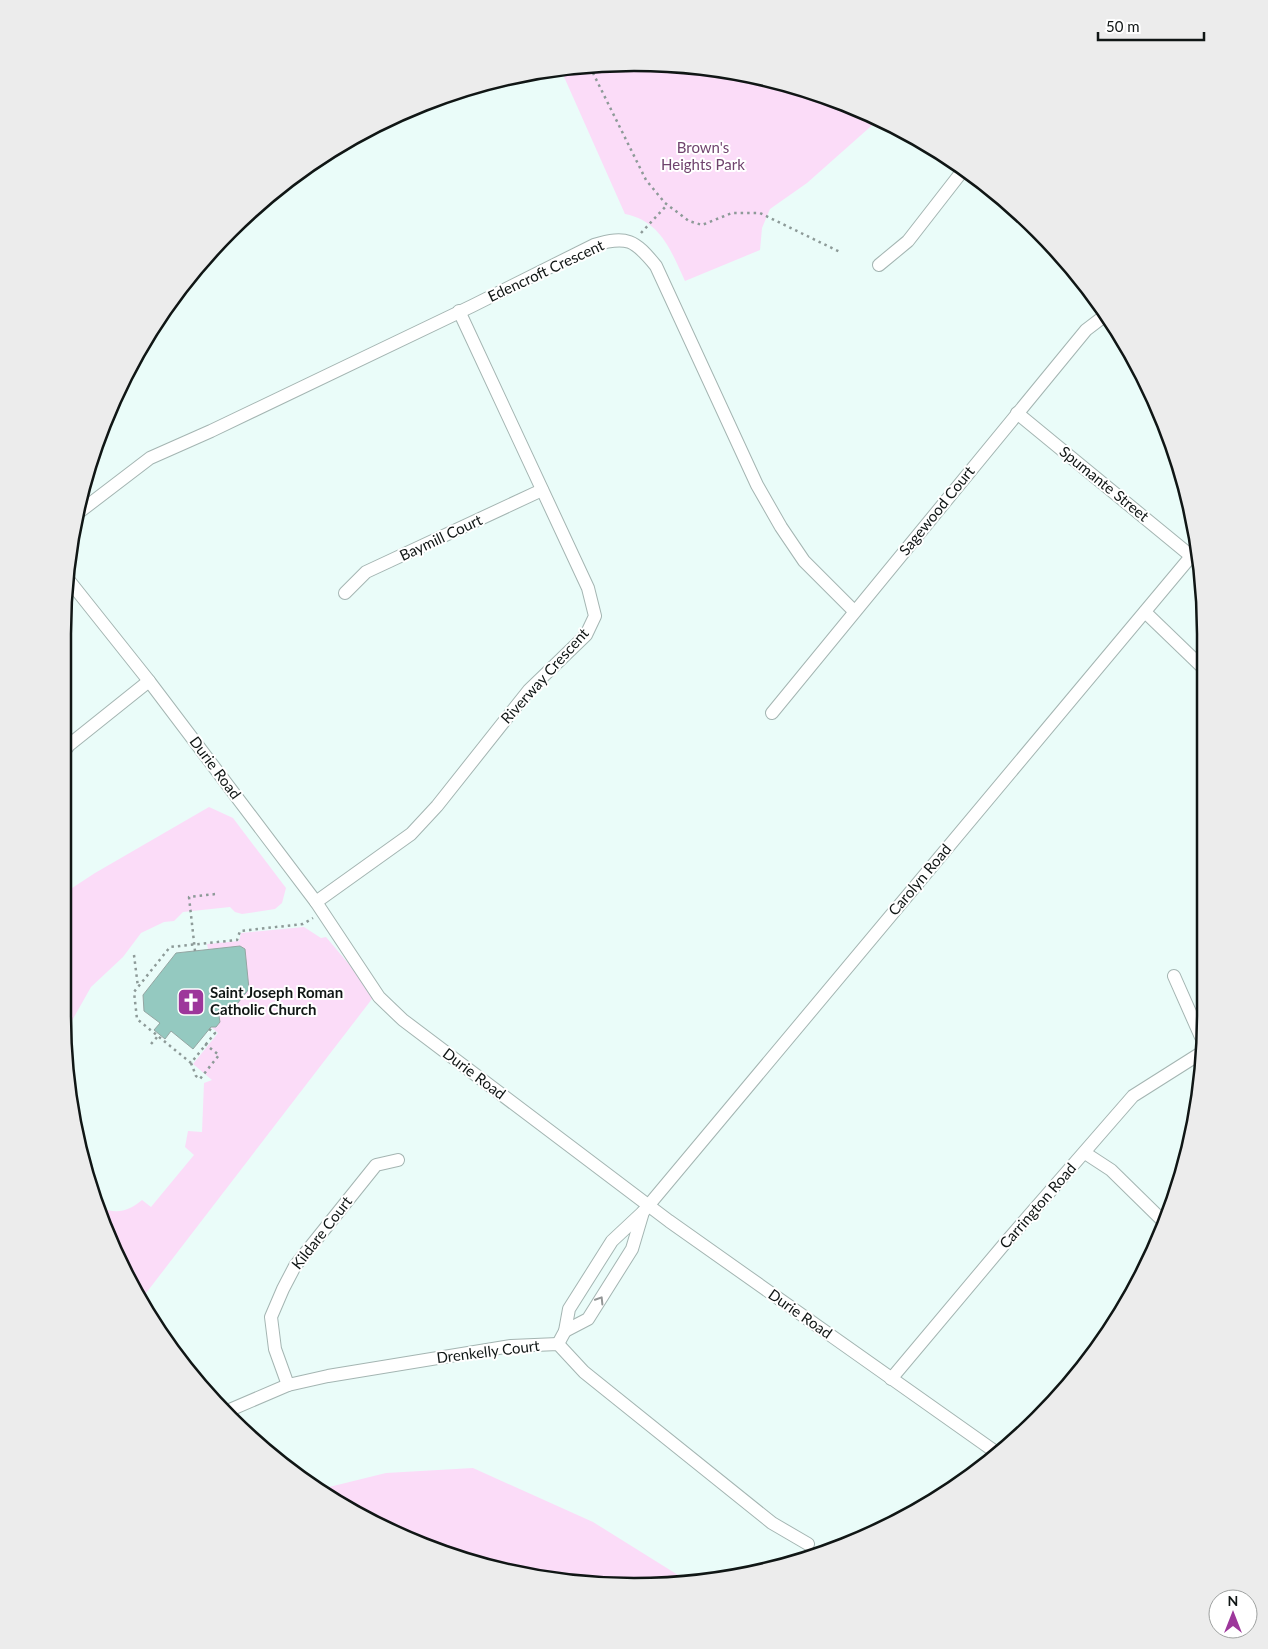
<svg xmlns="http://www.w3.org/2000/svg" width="1268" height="1649" viewBox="0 0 1268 1649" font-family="Lato,sans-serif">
  <rect width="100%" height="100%" fill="#eafcf9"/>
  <g fill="#fbdcf8">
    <path d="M634 63 746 74 853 106 878 120 807 183 770 209 762 228 760 250 685 281C671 251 661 221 625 214L561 70Z"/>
    <path d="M209 807 233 818 286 888 282 903 275 909 242 914 235 912 230 907 183 912 174 921 164 922 141 933 123 957 91 987 65 1033 63 1015V894L95 873Z"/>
    <path d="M304 927 321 938 326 937 375 995 140 1301 100 1207C116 1215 129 1211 142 1200L151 1207 194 1155 185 1147 188 1131 202 1132 204 1083 212 1080 193 1064 218 1033 211 1027 215 1011 233 1009 245 949 240 946H235L232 950 228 947 208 949 207 944 239 941 241 933Z"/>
    <path d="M473 1468 593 1522 686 1580 634 1586 486 1567 349 1510 321 1489 386 1473Z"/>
  </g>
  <path fill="#94c9c0" stroke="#95a6a3" d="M240 946 245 949 249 989 233 1009 218 1010 220 1022 216 1027H211L193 1049 171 1031 165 1039 154 1030 160 1023 144 1011 143 995 176 953Z"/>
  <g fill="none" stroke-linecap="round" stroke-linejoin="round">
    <g stroke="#a4b5b2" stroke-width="14">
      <g id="minor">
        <path d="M879 265 908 241 964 169"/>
        <path d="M1017 413 1191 556"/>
        <path d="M78 513 150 458 211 431 472 306 594 245C627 235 635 240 656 266L757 485 781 527 804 561 854 611"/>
        <path d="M67 578 149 681 316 902 379 997 403 1020 669 1221 997 1453"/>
        <path d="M345 593 366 572 542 490"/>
        <path d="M1145 612 1201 666"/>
        <path d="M772 713 1086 330 1107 314"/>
        <path d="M63 753 69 745 149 681"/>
        <path d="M316 902 411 834 437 806 529 690 586 635 595 616 588 588 459 311"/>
        <path d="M1174 976 1201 1037"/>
        <path d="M1085 1153 1111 1170 1165 1223"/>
        <path d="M565 1331 588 1319 632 1249 643 1212"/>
        <path d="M558 1344 565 1331 569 1309 612 1241 643 1212 1198 548"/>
        <path d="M891 1379 1006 1242 1133 1096 1201 1053"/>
        <path d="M288 1385 275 1349 271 1317 283 1289 295 1266 376 1165 398 1160"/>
        <path d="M225 1412 288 1385 328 1376 511 1346 558 1344 584 1372 772 1523 808 1544"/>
      </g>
    </g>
    <g stroke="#8d9a98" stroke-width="2.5" stroke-dasharray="2.5 4" stroke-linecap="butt">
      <path d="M590 67 646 180 665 203 689 221 702 225 732 213H760L840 252"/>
      <path d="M641 233 667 205"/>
      <path d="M195 951 189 897 216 894"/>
      <path d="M134 955 138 987"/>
      <path d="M209 1029 215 1033 191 1063 137 1019 134 992 170 947 237 940 240 931 303 924 313 918"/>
      <path d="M151 1044 158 1036"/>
      <path d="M191 1063 196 1076 200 1079 219 1055 205 1044"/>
    </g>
    <use href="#minor" stroke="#fff" stroke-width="12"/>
  </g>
  <defs><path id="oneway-chevron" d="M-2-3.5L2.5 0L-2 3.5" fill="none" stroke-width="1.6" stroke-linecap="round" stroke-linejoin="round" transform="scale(1.25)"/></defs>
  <use stroke="#939696" href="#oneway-chevron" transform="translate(600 1300) rotate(-58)"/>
  <defs>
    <g id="church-square" transform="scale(1.4375)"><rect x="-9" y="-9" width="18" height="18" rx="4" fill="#9d379b" stroke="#fff"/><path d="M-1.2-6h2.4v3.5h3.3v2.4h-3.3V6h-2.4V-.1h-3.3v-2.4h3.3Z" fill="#fff"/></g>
  </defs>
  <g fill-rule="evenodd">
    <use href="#church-square" x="191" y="1002"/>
  </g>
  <g text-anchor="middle" stroke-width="4" stroke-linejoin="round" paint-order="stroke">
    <g font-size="15" fill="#70446e" stroke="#fff">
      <text x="703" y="153">Brown's<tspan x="703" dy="17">Heights Park</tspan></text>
    </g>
    <g font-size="15" fill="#101615" stroke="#fff">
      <text transform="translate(546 271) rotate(-25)" y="5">Edencroft Crescent</text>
      <text transform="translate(1104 484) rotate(39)" y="5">Spumante Street</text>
      <text transform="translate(937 511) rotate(-51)" y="5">Sagewood Court</text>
      <text transform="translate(441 538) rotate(-25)" y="5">Baymill Court</text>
      <text transform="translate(545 676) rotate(-48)" y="5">Riverway Crescent</text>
      <text transform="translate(215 768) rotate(53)" y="5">Durie Road</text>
      <text transform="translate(920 880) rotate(-50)" y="5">Carolyn Road</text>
      <text transform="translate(474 1074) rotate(37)" y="5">Durie Road</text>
      <text transform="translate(1038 1206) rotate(-49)" y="5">Carrington Road</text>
      <text transform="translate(322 1233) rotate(-52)" y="5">Kildare Court</text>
      <text transform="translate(800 1314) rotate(35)" y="5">Durie Road</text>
      <text transform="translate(488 1352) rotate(-7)" y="5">Drenkelly Court</text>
    </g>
    <g font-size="15" font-weight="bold" fill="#101615" stroke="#fff" text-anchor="start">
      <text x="210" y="998">Saint Joseph Roman<tspan x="210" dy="17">Catholic Church</tspan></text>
    </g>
  </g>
  <path d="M0 0H1268V1649H0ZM634 71H634A563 563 0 0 1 1197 634V1015A563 563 0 0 1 634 1578H634A563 563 0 0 1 71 1015V634A563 563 0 0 1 634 71Z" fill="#ececec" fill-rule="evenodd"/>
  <path fill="none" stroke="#101615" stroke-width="2.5" d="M634 71H634A563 563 0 0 1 1197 634V1015A563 563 0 0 1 634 1578H634A563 563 0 0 1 71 1015V634A563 563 0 0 1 634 71Z"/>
  <g transform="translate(1233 1614)"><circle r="24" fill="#ffffff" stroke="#9fa2a1"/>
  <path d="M0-4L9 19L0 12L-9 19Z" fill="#9d379b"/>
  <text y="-8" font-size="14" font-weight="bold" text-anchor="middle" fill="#101615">N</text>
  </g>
  <path d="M1098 32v8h106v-8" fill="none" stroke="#101615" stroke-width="2.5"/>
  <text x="1106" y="32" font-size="15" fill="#101615" stroke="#ffffff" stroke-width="4" paint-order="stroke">50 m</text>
</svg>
